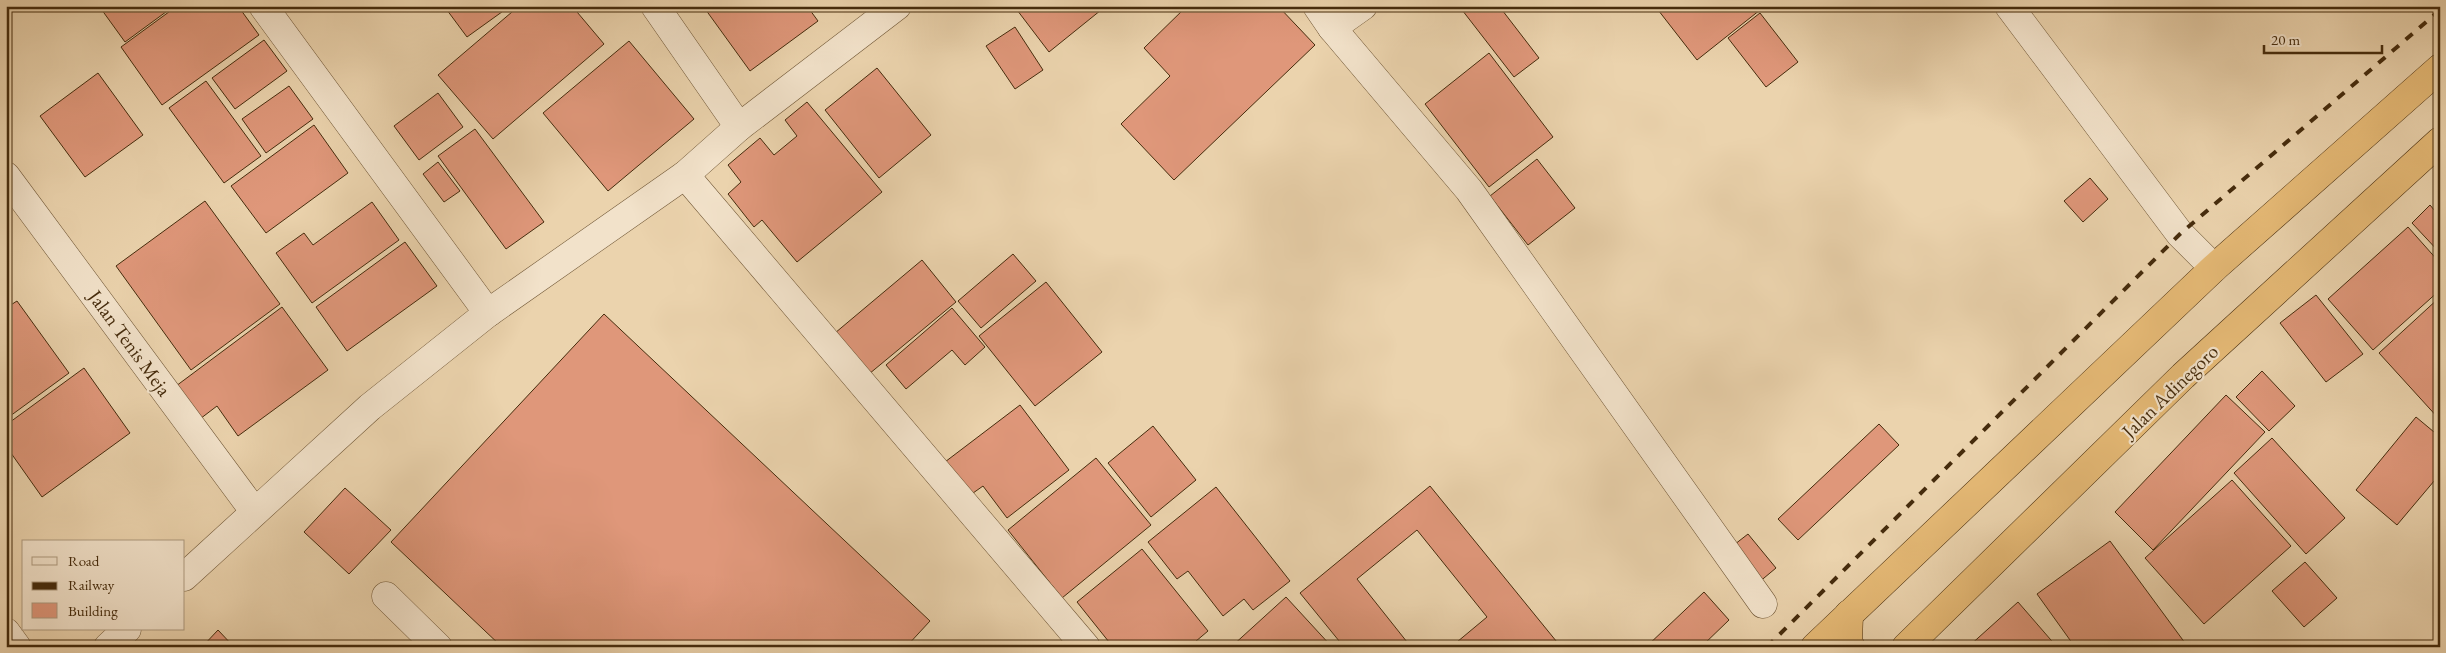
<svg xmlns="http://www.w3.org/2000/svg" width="2446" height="653" viewBox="0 0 2446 653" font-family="'EB Garamond',serif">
  <rect width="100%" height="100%" fill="#ebd3ad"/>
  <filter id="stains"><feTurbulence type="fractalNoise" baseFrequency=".004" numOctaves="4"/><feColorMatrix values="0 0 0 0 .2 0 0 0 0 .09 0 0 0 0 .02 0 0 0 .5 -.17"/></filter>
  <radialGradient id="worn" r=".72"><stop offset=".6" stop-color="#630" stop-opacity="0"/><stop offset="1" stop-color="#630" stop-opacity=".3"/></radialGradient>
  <g fill="#df977a" stroke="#462c0d">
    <path d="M99 6H174L125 42Z"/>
    <path d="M177 6H238L259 35 162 105 121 47Z"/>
    <path d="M444 6H504L506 9 467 37Z"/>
    <path d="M519 6H572L604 44 493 139 438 75Z"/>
    <path d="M703 6H807L818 21 750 71Z"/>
    <path d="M1014 6H1106L1049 52Z"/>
    <path d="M1187 6H1278L1315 45 1174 180 1121 124 1170 76 1144 48Z"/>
    <path d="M1459 6H1499L1539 58 1514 77Z"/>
    <path d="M1655 6H1765L1697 60Z"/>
    <path d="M1760 13 1798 62 1766 87 1728 38Z"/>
    <path d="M1015 27 1043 70 1015 89 986 46Z"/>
    <path d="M264 40 287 71 235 109 212 78Z"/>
    <path d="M629 41 694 119 608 191 543 113Z"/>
    <path d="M1489 53 1553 137 1489 187 1425 104Z"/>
    <path d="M877 68 931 135 879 178 825 110Z"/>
    <path d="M98 73 143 135 85 177 40 116Z"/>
    <path d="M206 81 261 156 224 183 169 108Z"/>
    <path d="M289 86 313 119 266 153 242 119Z"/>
    <path d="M438 93 463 127 419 160 394 126Z"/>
    <path d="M807 102 882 192 797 262 762 220 754 227 728 194 741 182 728 165 760 138 774 155 797 136 785 120Z"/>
    <path d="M314 125 348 173 266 233 231 186Z"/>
    <path d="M475 129 544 222 506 249 438 156Z"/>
    <path d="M1537 159 1575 208 1528 245 1490 196Z"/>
    <path d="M438 162 460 191 444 202 423 174Z"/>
    <path d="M2090 178 2108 199 2083 222 2064 201Z"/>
    <path d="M205 201 280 304 191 370 116 266Z"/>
    <path d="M372 202 399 240 312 303 276 253 304 233 313 245Z"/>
    <path d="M2430 205 2440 217V253L2412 223Z"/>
    <path d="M2408 227 2440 263V290L2373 350 2328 299Z"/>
    <path d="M405 242 437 286 347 351 316 307Z"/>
    <path d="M1013 254 1036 281 981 328 958 301Z"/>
    <path d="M922 260 956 302 869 374 835 333Z"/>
    <path d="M1046 282 1102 352 1035 406 979 336Z"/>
    <path d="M2316 295 2363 354 2326 382 2280 323Z"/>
    <path d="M2440 297V420L2379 353Z"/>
    <path d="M17 301 69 373 6 419V308Z"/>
    <path d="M282 307 328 370 238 436 217 406 196 422 172 389Z"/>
    <path d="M952 308 985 347 965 365 952 350 906 389 886 365Z"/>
    <path d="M604 314 930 621 906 647H502L391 542Z"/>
    <path d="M84 368 130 433 42 497 6 446V425Z"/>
    <path d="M2262 371 2295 406 2269 431 2236 397Z"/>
    <path d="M2226 395 2265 432 2153 550 2115 512Z"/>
    <path d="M1020 405 1069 470 1007 518 983 486 966 498 941 465Z"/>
    <path d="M2416 417 2440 437V474L2397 525 2356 490Z"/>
    <path d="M1879 424 1899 445 1798 540 1778 519Z"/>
    <path d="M1153 426 1196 480 1151 517 1108 463Z"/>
    <path d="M2272 438 2345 518 2306 554 2234 473Z"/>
    <path d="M1096 458 1151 525 1062 598 1008 530Z"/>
    <path d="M2232 480 2291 546 2204 624 2145 558Z"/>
    <path d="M1430 486 1561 647H1451L1487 617 1417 530 1357 579 1411 647H1344L1300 593Z"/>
    <path d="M1216 487 1290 581 1253 610 1244 599 1223 616 1188 571 1177 579 1148 542Z"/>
    <path d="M345 488 391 530 349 574 304 532Z"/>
    <path d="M1748 534 1776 568 1758 583 1730 548Z"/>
    <path d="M2110 541 2188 647H2075L2037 594Z"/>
    <path d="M1142 549 1208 631 1189 647H1113L1077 602Z"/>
    <path d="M2305 562 2337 598 2304 627 2272 591Z"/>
    <path d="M1704 592 1729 620 1701 647H1646Z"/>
    <path d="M1286 597 1332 647H1231Z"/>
    <path d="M2018 602 2057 647H1968Z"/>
    <path d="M218 630 234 647H202Z"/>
  </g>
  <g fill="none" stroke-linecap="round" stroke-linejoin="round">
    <g stroke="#6f5635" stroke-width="29">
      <g id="minor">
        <path d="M263 6 488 313"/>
        <path d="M655 6 739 127"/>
        <path d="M1317 6 1332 28 1469 190 1763 604"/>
        <path d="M2009 6 2180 234 2214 268"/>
        <path d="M1332 28 1363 6"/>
        <path d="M685 175 1086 647"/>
        <path d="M6 176 254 511"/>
        <path d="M184 577 370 407 488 313 685 175 739 127 897 6"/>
        <path d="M386 596 438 647"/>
        <path d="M6 632 17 647"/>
        <path d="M108 647 127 629"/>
      </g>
    </g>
    <g stroke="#462c0d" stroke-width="29">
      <g id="trunk">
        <path d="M1849 614 1848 643 1851 647"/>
        <path d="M1815 647 2214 268 2440 68"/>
        <path d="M1906 647 2183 376 2440 141"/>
      </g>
    </g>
    <use href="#minor" stroke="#f2e2ca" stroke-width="28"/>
    <use href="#trunk" stroke="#e6ba76" stroke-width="28"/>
    <path stroke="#462c0d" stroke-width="4" stroke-dasharray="9 9" stroke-linecap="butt" d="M1767 647 2180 234 2440 10"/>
  </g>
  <g text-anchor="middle" stroke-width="4.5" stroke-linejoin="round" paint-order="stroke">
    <g font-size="20" fill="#462c0d" stroke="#f2e2ca">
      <text transform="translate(130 343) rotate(54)" y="7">Jalan Tenis Meja</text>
      <text transform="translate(2170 391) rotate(-44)" y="7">Jalan Adinegoro</text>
    </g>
  </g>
  <rect width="2446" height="653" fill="none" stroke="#ebd3ad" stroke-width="25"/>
  <rect x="8" y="8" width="2431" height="638" fill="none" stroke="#462c0d" stroke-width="2.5"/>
  <rect x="12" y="12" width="2421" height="628" fill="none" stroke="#462c0d"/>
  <rect x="22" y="540" width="162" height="90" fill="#f2e2ca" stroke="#ad997e"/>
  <rect x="32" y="557" width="25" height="8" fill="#f2e2ca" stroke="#ad997e"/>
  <text x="68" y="566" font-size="15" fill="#462c0d">Road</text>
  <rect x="32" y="582" width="25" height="8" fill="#462c0d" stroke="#ad997e"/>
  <text x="68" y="590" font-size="15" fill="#462c0d">Railway</text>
  <rect x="32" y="603" width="25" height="15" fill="#df977a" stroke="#ad997e"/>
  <text x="68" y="616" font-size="15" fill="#462c0d">Building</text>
  <path d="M2264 45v8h118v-8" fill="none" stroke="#462c0d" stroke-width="2.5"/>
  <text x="2271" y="45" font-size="15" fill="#462c0d" stroke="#f2e2ca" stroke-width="4" paint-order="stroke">20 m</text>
  <rect width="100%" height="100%" filter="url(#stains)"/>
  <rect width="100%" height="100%" fill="url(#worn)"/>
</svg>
